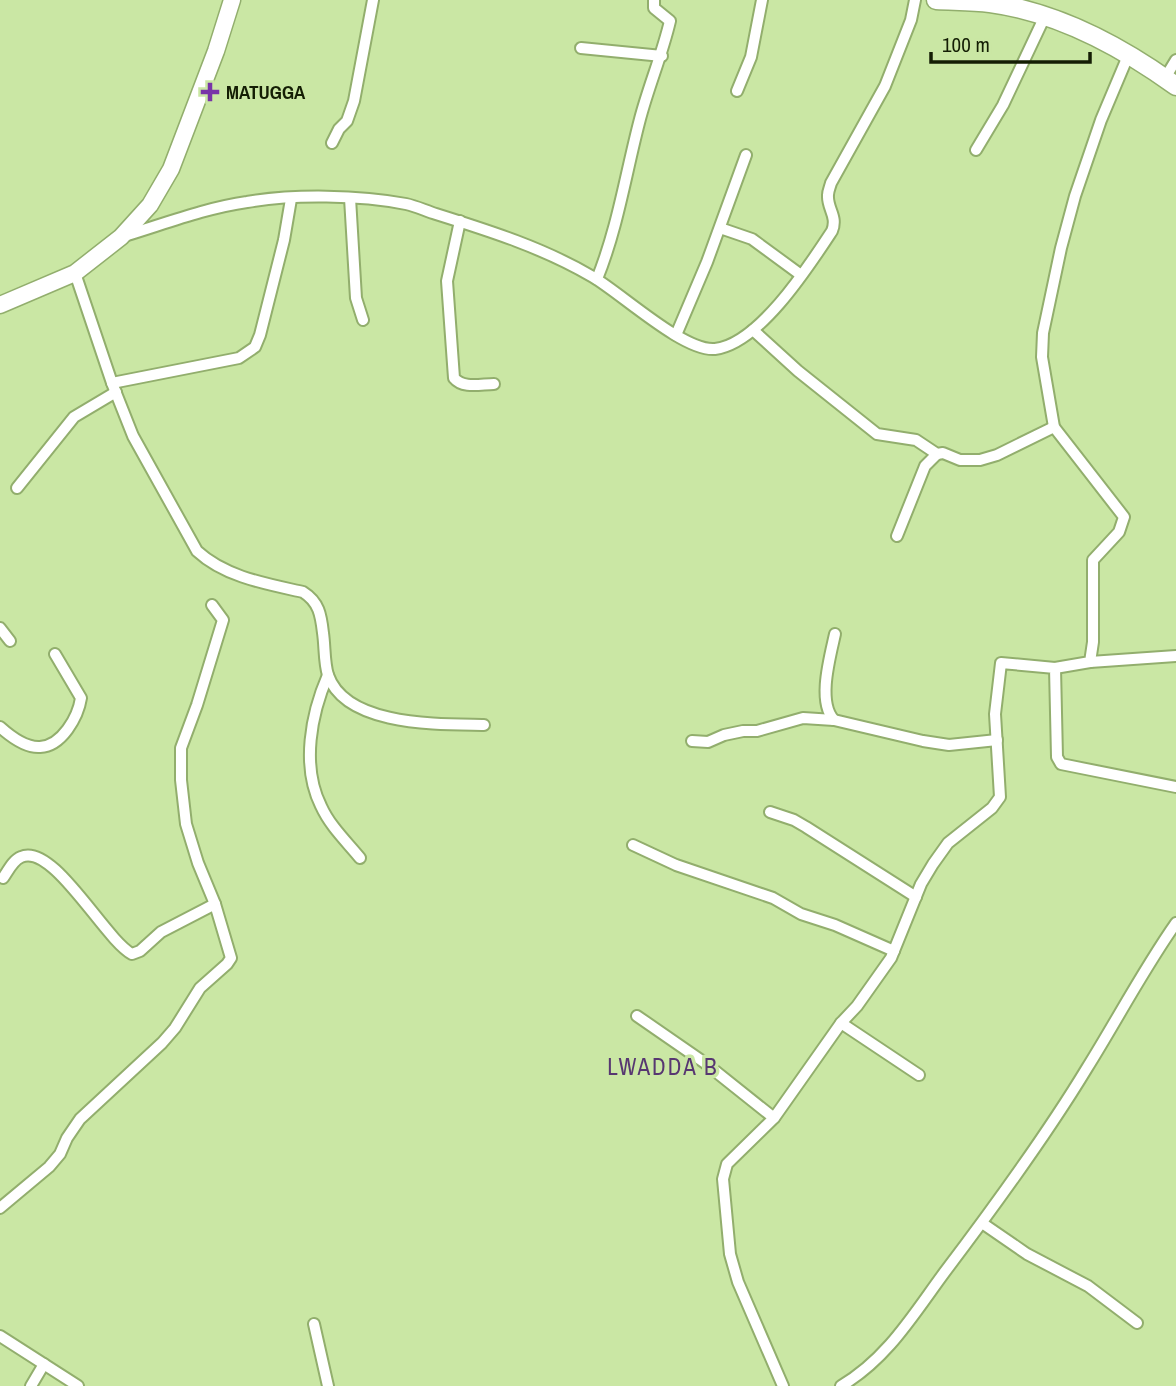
<svg xmlns="http://www.w3.org/2000/svg" width="1176" height="1386" viewBox="0 0 1176 1386" font-family="'Archivo Narrow',sans-serif">
  <rect width="100%" height="100%" fill="#cae7a4"/>
  <g fill="none" stroke-linecap="round" stroke-linejoin="round">
    <g stroke="#92ae6d" stroke-width="14">
      <g id="street">
        <path d="M581 48 662 56"/>
        <path d="M1165 78 1176 60"/>
        <path d="M737 91 751 57 762 0"/>
        <path d="M332 143 339 129 347 121 354 101 373 0"/>
        <path d="M976 150 1003 105 1045 16"/>
        <path d="M350 198 356 298 363 320"/>
        <path d="M460 221 447 281 454 378C463 389 481 384 494 384"/>
        <path d="M720 228 752 239 801 275"/>
        <path d="M124 236C164 224 205 208 247 202 293 194 360 195 406 204 416 206 426 211 436 214 490 231 544 248 593 277 622 294 684 352 715 349 759 344 809 266 832 231 838 216 827 209 828 195 828 191 830 187 831 183L885 86 911 20 915 0"/>
        <path d="M75 273 112 383 133 436 197 551C225 577 267 584 303 592 319 602 321 615 323 633 325 646 324 663 328 675 346 727 440 724 484 725"/>
        <path d="M597 279C618 227 626 172 640 119 649 85 662 55 670 21L654 8V0"/>
        <path d="M753 330 798 371 877 434 916 440 937 454 943 453 960 460H980L997 455 1054 427"/>
        <path d="M676 335 707 262 746 155"/>
        <path d="M112 383 239 358 255 347 260 335 284 240 291 199"/>
        <path d="M17 488 74 417 116 392"/>
        <path d="M897 536 925 466 937 454"/>
        <path d="M0 628 10 641"/>
        <path d="M835 634C830 657 817 702 834 720L923 741 949 745 997 740"/>
        <path d="M1090 662 1176 656"/>
        <path d="M1055 668 1090 662 1093 642V560L1119 532 1124 517 1054 427 1042 357 1043 333 1061 248 1075 196 1101 120 1128 56"/>
        <path d="M328 675C311 714 301 766 321 806 330 826 346 841 360 858"/>
        <path d="M0 727C10 736 25 748 40 747 62 746 78 717 81 698L55 654"/>
        <path d="M692 741 708 742 724 735 743 731H757L803 718 834 720"/>
        <path d="M770 812 794 820 806 827 916 897"/>
        <path d="M633 845 676 865 773 898 801 914 835 925 894 951"/>
        <path d="M3 878C8 871 13 860 21 857 53 842 105 940 132 954L140 951 161 932 215 904"/>
        <path d="M637 1016 705 1063 774 1118"/>
        <path d="M841 1023 919 1075"/>
        <path d="M0 1208 49 1167 60 1154 67 1138 80 1119 162 1043 175 1028 200 988 227 964 231 958 215 904 198 863 186 824 181 780V748L197 705 223 620 212 605"/>
        <path d="M982 1223 1027 1254 1088 1286 1137 1323"/>
        <path d="M314 1324 328 1386"/>
        <path d="M0 1336 78 1386"/>
        <path d="M31 1386 44 1364"/>
        <path d="M783 1386 738 1282 730 1254 723 1179 727 1164 774 1118 841 1023 857 1006 891 958 921 884 933 864 948 843 992 808 1000 797 995 714 1001 663 1055 668 1057 757 1061 764 1176 787"/>
        <path d="M841 1386C887 1359 913 1315 944 1273 994 1207 1044 1139 1087 1068 1117 1020 1143 970 1176 923"/>
      </g>
    </g>
    <g stroke="#92ae6d" stroke-width="19">
      <path id="secondary" d="M0 305 75 273 121 237 150 205 171 169 216 51 232 0"/>
    </g>
    <g stroke="#92ae6d" stroke-width="21">
      <path id="primary" d="M936 0C954 1 973 1 990 3 1057 12 1122 47 1176 86"/>
    </g>
    <use href="#street" stroke="#fff" stroke-width="10"/>
    <use href="#secondary" stroke="#fff" stroke-width="16"/>
    <use href="#primary" stroke="#fff" stroke-width="18"/>
  </g>
  <path fill="#7834a8" stroke="#cae7a4" stroke-width="2.5" d="M206.5 81.5h7v7h7v7h-7v7h-7v-7h-7v-7h7z"/>
  <g text-anchor="middle" stroke-width="7" stroke-linejoin="round" paint-order="stroke">
    <g font-size="19" font-weight="bold" fill="#141e04" stroke="#cae7a4" text-anchor="start">
      <text x="226" y="99">MATUGGA</text>
    </g>
    <g font-size="23" letter-spacing="2" fill="#573771" stroke="#cae7a4">
      <text x="663" y="1075">LWADDA B</text>
    </g>
  </g>
  <path d="M931 52v10h159v-10" fill="none" stroke="#141e04" stroke-width="3.5"/>
  <text x="942" y="52" font-size="21" fill="#141e04" stroke="#cae7a4" stroke-width="5" paint-order="stroke">100 m</text>
</svg>
